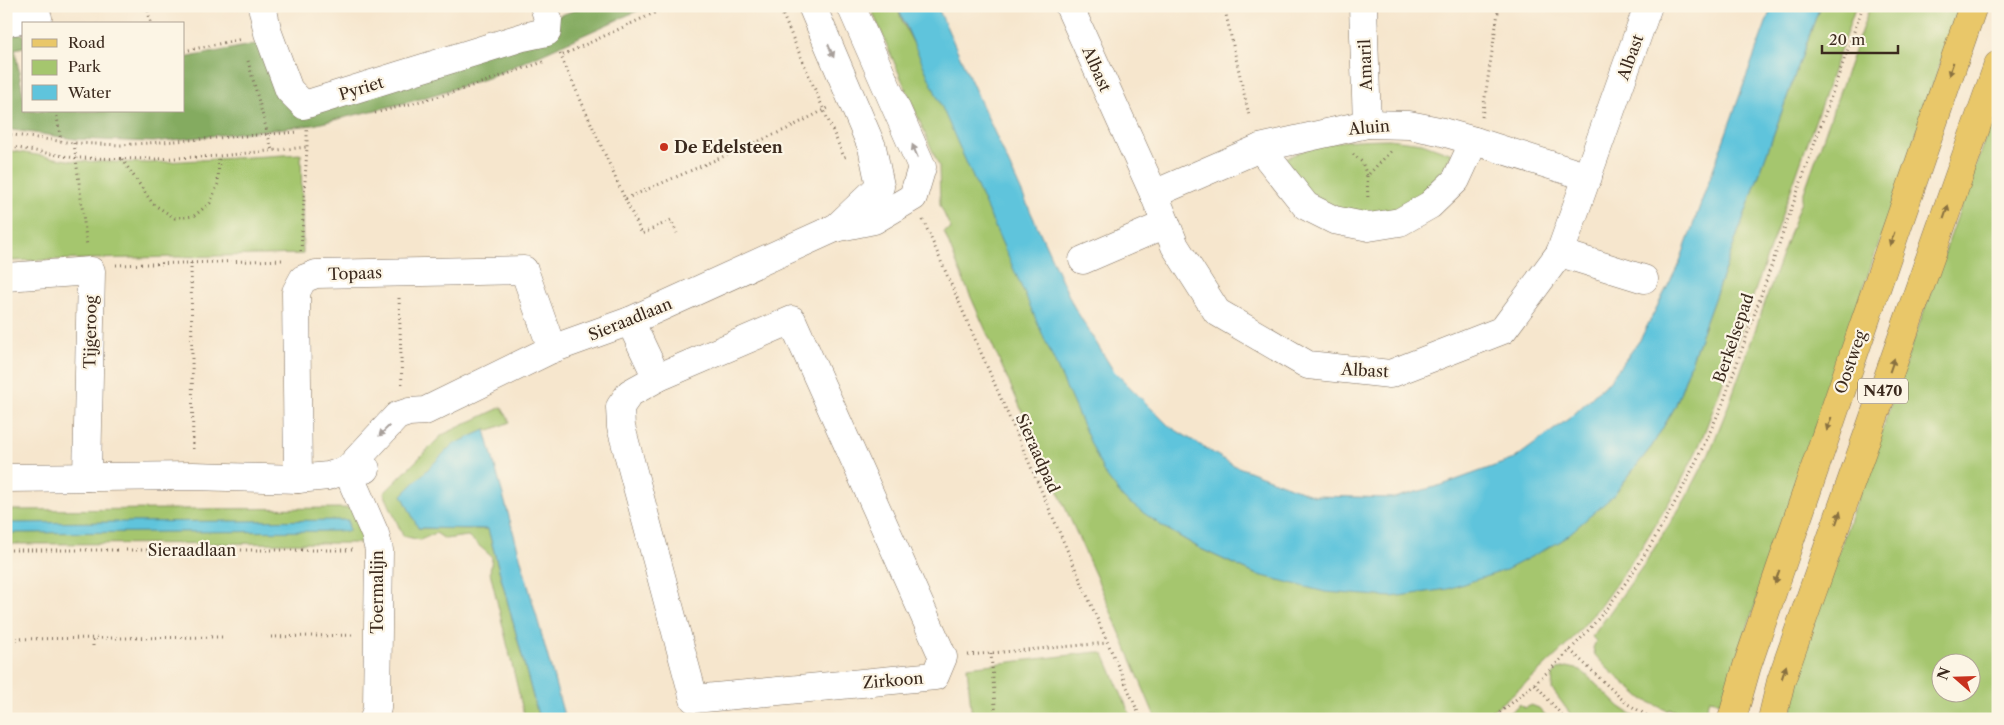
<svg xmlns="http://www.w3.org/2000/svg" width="2004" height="725" viewBox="0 0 2004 725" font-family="'Libre Caslon Text',serif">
  <rect width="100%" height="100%" fill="#fcf5e5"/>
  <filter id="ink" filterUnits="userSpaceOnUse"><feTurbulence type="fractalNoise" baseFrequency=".02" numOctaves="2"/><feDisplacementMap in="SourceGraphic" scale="10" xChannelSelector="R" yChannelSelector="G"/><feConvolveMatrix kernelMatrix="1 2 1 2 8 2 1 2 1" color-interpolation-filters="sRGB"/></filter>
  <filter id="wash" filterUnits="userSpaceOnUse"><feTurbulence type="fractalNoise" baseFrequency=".0096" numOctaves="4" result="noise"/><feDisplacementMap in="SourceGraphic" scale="20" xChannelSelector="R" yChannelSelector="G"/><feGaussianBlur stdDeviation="1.12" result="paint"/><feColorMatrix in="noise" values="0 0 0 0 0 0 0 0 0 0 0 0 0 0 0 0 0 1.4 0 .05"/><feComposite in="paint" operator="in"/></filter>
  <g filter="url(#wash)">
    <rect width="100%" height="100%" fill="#f6e6cd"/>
    <g fill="#a5c66e" stroke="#707846" fill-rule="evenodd">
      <path d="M870 6H897L903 23 1162 526 1201 549 1255 574 1612 497 1652 446 1675 407 1820 6H1856L1711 415 1699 446 1680 484 1641 548 1601 605 1566 646 1530 680 1482 719H1156L1098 581 965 284 944 232 951 229 940 205 939 166Z"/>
      <path d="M1870 6H1960L1722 702 1709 700 1702 719 1669 709 1668 711 1643 699 1608 669 1595 655 1593 648 1596 641 1592 637 1643 566 1686 498 1709 454 1729 404Z"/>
      <path d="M1998 102V719H1790L1808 638ZM1942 662H1972V692H1942Z"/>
      <path d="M1389 139 1422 143 1452 154 1430 191 1392 213 1347 214 1310 196 1284 159C1323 140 1347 140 1389 139Z"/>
      <path d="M6 150 74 161 149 163 301 154 303 254 6 261Z"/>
      <path d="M502 407 510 422 490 430H485L418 528 488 529 539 719H525L490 572 492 557 468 536 445 539 436 533 420 540 403 536 384 493 442 435Z"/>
      <path d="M356 508 368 543 6 544V510Z"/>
      <path d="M1097 652 1104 654 1132 719H972L967 667Z"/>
      <path d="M1567 667 1581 670 1620 707 1638 719H1574L1552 689 1553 675 1559 669Z"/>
      <path d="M1520 704 1524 708 1531 705 1539 708 1549 719H1502Z"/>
    </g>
    <path fill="#84ab61" stroke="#606a40" d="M586 6H648L488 78 413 101 313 125 153 142 75 139 6 129V32L18 31 24 35V47L15 49 24 101V111H184V58L266 42 297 111Z"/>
    <g fill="#5fc4dc" stroke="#4d777d">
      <path d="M897 6H937L1073 305 1113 370 1169 426 1233 465 1314 496 1394 498 1442 485 1514 459 1571 417 1610 380 1640 340 1679 264 1772 6H1820L1675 407 1652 446 1612 497 1561 541 1506 570 1448 589 1392 597 1325 592 1255 574 1201 549 1162 526 1124 499 1104 473Z"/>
      <path d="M485 430 565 719H539L488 529 418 528 402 495 452 445Z"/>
      <path d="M348 520 349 531 6 533V523Z"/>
    </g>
  </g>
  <g filter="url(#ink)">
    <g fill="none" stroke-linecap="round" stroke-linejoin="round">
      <g stroke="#7c6c5b" stroke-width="29">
        <g id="minor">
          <path d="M262 6 268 33 289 90 304 105 523 37 547 32 548 19 544 6"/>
          <path d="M1069 6 1154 194 1175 246 1217 312 1308 365 1390 374 1503 330 1560 253 1648 6"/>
          <path d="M1363 6 1367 124"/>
          <path d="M6 22 38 18"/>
          <path d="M1260 148 1306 206 1334 220 1369 227 1400 222 1430 205 1456 180 1474 141"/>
          <path d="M1154 194 1260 148 1367 124 1409 125 1439 131 1478 142 1588 177"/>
          <path d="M1560 253 1644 279"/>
          <path d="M1083 260 1166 224"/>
          <path d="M6 277 91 271 87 477"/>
          <path d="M792 320 943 657 935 676 694 699 621 427 620 407 630 393 657 378Z"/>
          <path d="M630 321 657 378"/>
          <path d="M347 470 375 534 379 550 377 708 374 719"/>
          <path d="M298 479 296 292 303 279 316 274 524 270 552 349"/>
        </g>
      </g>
      <g stroke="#7c6c5b" stroke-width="29">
        <g id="tertiary">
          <path d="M812 6 872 147 880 186 836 228"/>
          <path d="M347 470 397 416 409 412 425 411 552 349 630 321 835 228 874 220 913 197 922 167 851 6"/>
          <path d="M6 478 193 476 298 479 328 476 347 470 366 469"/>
        </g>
      </g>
      <g stroke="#7c6c5b" stroke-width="29">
        <g id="primary">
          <path d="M1732 719 1747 666 1973 6"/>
          <path d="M1772 719 1781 681 1998 65"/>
        </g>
      </g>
      <g stroke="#7c6c5b" stroke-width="3" stroke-dasharray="1 4" stroke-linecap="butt">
        <path d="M147 6 151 24"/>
        <path d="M779 6 844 157 847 156"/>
        <path d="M1224 6 1249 115"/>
        <path d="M571 10 582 6"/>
        <path d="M184 51 242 39"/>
        <path d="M560 54 625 199 787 129 828 108"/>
        <path d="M563 55 669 6"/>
        <path d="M248 61 272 150"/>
        <path d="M56 111 61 141"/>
        <path d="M375 113 448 94 543 62"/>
        <path d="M1482 117 1499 6"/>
        <path d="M6 134 74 143 121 145 298 132"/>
        <path d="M74 143 87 246"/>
        <path d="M6 146 75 158 155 159 219 156 307 147"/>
        <path d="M1353 154 1362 162 1367 176 1391 151"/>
        <path d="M122 159 153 204 175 218 194 216 210 203 218 184 219 156"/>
        <path d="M1367 176 1368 201"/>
        <path d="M625 199 642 234 671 220 677 233"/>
        <path d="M923 220 1141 719"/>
        <path d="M301 251 307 147V130"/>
        <path d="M191 263 193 450"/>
        <path d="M116 265 285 260"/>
        <path d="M399 298 402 387"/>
        <path d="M6 550H353"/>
        <path d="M271 637 353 635"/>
        <path d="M6 639 224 637"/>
        <path d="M93 646V638"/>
        <path d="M1570 650 1626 703 1653 719"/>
        <path d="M991 653 996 719"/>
        <path d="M968 655 1107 643"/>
        <path d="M1535 684 1565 719"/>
        <path d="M1492 719C1519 697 1545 676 1569 651 1638 581 1684 491 1723 403L1863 6"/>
      </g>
      <use href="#minor" stroke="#fff" stroke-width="28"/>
      <use href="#tertiary" stroke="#fff" stroke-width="28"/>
      <use href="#primary" stroke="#e9c769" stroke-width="28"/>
    </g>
    <defs><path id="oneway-solid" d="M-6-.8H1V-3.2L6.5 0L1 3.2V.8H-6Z" transform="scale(1.25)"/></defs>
    <g fill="#a79f9a">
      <use href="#oneway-solid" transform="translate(831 51) rotate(67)"/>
      <use href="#oneway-solid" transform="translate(915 151) rotate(-113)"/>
      <use href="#oneway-solid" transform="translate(384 431) rotate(135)"/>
    </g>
    <g fill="#897140">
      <use href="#oneway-solid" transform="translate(1951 69) rotate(109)"/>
      <use href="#oneway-solid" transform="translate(1946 212) rotate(-71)"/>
      <use href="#oneway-solid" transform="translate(1892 239) rotate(109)"/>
      <use href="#oneway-solid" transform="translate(1892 365) rotate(-71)"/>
      <use href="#oneway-solid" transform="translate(1829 424) rotate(109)"/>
      <use href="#oneway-solid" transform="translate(1838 518) rotate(-71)"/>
      <use href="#oneway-solid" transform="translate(1777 577) rotate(109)"/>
      <use href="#oneway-solid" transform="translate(1784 672) rotate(-71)"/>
    </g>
  </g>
  <circle fill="#c8321e" stroke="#fcf5e5" stroke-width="2" cx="664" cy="147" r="5"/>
  <g text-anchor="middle" stroke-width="4.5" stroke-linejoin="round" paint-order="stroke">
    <rect fill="#fcf5e5" stroke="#75675a" stroke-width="1" x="1858" y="378.5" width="50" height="25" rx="4"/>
    <g font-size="15" font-weight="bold" fill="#3b2a1e">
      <text x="1883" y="396">N470</text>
    </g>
    <g font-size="16" fill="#3b2a1e" stroke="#fcf5e5">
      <text transform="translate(1630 57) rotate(-70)" y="6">Albast</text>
      <text transform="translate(1365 65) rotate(-92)" y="6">Amaril</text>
      <text transform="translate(1097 69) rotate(66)" y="6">Albast</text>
      <text transform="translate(361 88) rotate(-17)" y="6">Pyriet</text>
      <text transform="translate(1369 127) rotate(-5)" y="6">Aluin</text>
      <text transform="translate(355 273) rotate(-2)" y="6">Topaas</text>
      <text transform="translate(630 319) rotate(-22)" y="6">Sieraadlaan</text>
      <text transform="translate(90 332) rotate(-89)" y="6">Tijgeroog</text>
      <text transform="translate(1733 338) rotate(-71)" y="6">Berkelsepad</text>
      <text transform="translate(1850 362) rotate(-71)" y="6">Oostweg</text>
      <text transform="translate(1365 370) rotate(3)" y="6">Albast</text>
      <text transform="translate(1038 453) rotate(66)" y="6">Sieraadpad</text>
      <text x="192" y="556">Sieraadlaan</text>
      <text transform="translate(377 592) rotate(-90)" y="6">Toermalijn</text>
      <text transform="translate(893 680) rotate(-5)" y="6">Zirkoon</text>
    </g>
    <g font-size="16" font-weight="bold" fill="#3b2a1e" stroke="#fcf5e5" text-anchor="start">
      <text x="674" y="153">De Edelsteen</text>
    </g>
  </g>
  <rect width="2004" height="725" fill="none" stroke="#fcf5e5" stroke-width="25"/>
  <rect x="22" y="22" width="162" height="90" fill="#fcf5e5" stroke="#afa495"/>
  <rect x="32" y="39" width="25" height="8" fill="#e9c769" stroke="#afa495"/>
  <text x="68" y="48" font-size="15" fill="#3b2a1e">Road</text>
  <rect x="32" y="60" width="25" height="15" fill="#a5c66e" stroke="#afa495"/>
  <text x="68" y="72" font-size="15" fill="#3b2a1e">Park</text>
  <rect x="32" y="85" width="25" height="15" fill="#5fc4dc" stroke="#afa495"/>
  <text x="68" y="98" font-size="15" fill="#3b2a1e">Water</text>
  <g transform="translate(1956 678) rotate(290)"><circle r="24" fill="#fcf5e5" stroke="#afa495"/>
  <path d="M0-4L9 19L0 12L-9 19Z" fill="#c8321e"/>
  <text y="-8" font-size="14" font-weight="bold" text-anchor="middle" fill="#3b2a1e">N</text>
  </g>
  <path d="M1822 45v8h76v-8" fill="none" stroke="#3b2a1e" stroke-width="2.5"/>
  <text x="1829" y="45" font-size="15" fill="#3b2a1e" stroke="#fcf5e5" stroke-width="4" paint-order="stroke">20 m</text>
</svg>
